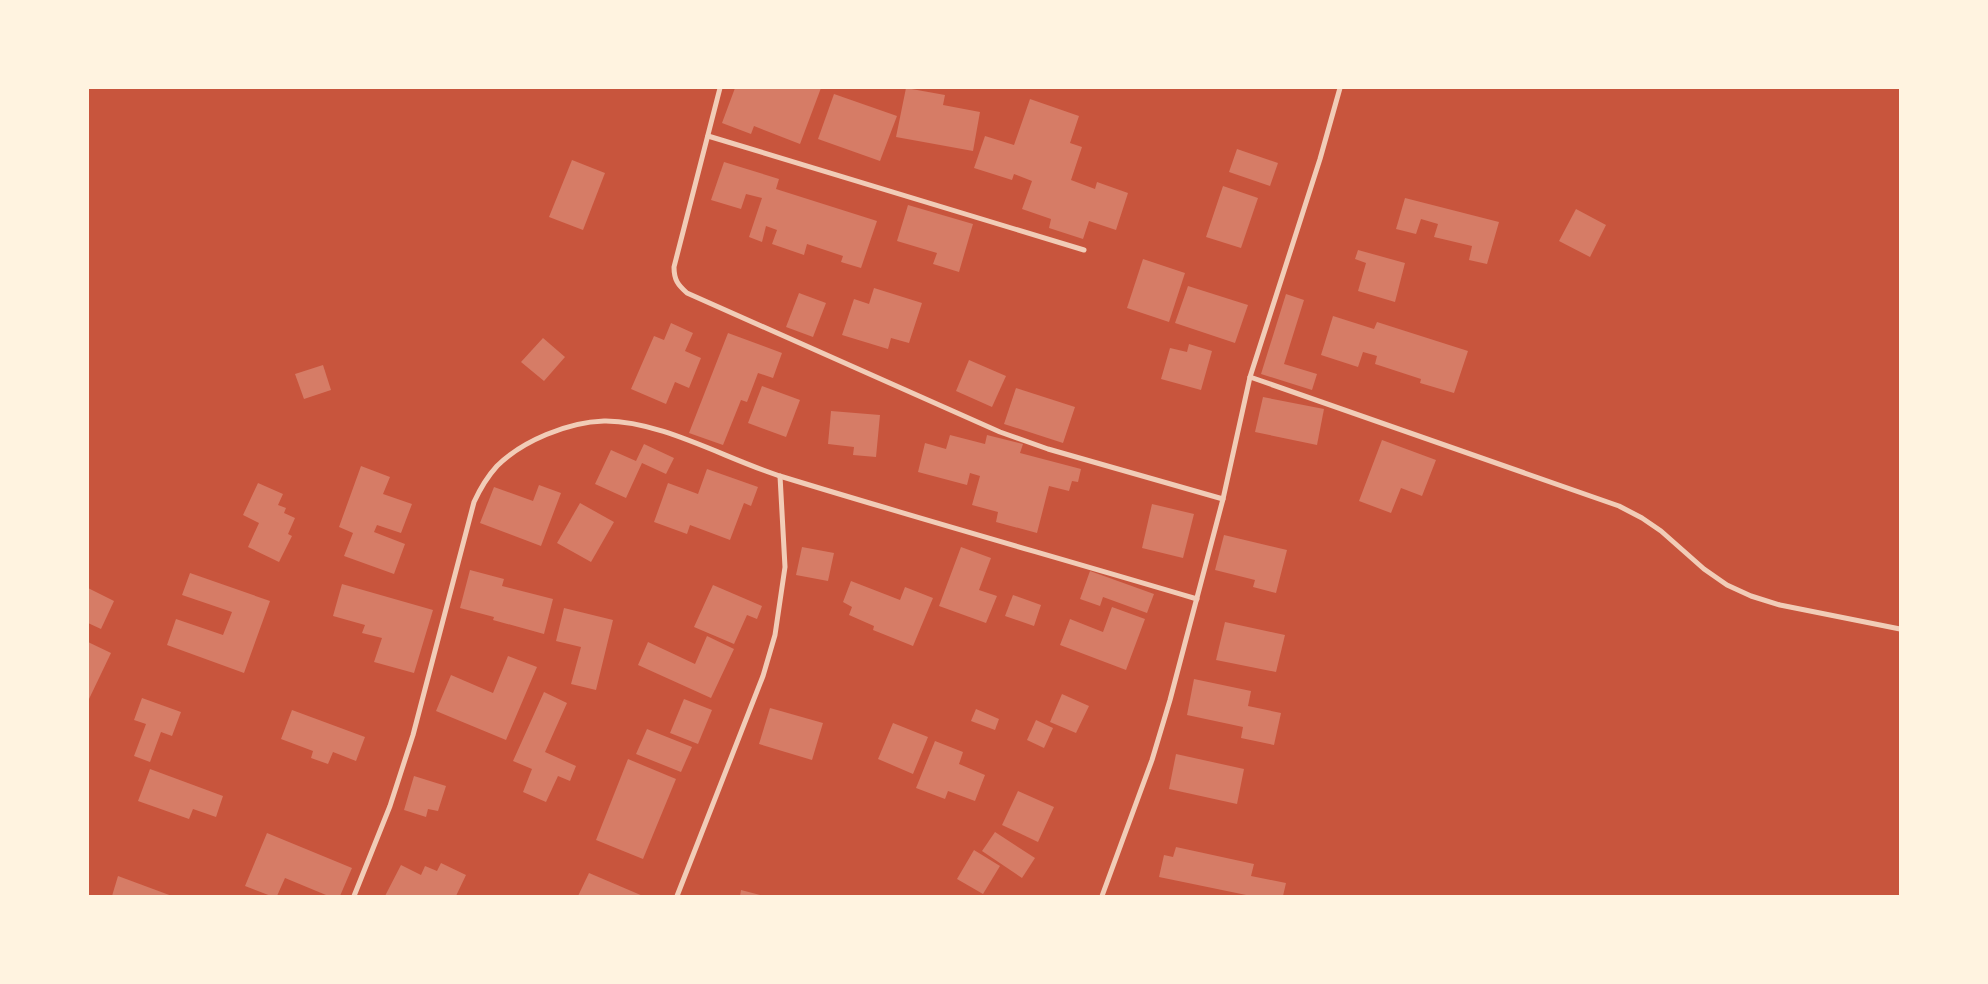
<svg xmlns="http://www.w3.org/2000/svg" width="1988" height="984" viewBox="0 0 1988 984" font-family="'Exo 2',sans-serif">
  <rect width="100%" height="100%" fill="#c8553d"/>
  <g fill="#d67c66">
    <path d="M735 88H821L800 144 754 126 751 134 722 123Z"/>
    <path d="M906 88 945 95 943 105 980 112 973 151 896 137Z"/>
    <path d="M834 94 897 116 880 161 818 139Z"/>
    <path d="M1030 99 1079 116 1070 143 1082 147 1071 180 1095 189 1097 182 1128 193 1116 230 1089 221 1083 239 1049 228 1051 219 1022 209 1032 181 1014 174 1012 180 974 168 985 136 1014 145Z"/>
    <path d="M1237 149 1278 163 1270 186 1229 172Z"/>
    <path d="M572 160 605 173 583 230 549 217Z"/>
    <path d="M724 162 779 179 776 189 877 221 861 268 841 262 843 256 807 244 804 255 772 244 777 230 766 226 762 242 749 237 762 198 746 194 741 209 711 200Z"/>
    <path d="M1223 186 1258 198 1241 248 1206 237Z"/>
    <path d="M1405 198 1499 222 1487 264 1469 260 1472 246 1434 237 1438 224 1421 219 1416 234 1396 229Z"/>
    <path d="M908 205 973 224 959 272 933 264 937 253 897 241Z"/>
    <path d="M1576 209 1606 225 1590 257 1559 241Z"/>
    <path d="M1358 250 1405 263 1395 302 1358 291 1366 263 1355 259Z"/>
    <path d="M1143 259 1185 273 1169 322 1127 308Z"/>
    <path d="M1188 286 1248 305 1235 343 1175 323Z"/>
    <path d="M874 288 922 303 909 343 891 338 888 349 842 335 854 299 869 304Z"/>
    <path d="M799 293 826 303 813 337 786 327Z"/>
    <path d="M1286 294 1304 300 1284 364 1317 374 1312 390 1261 374Z"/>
    <path d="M1333 316 1374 329 1377 322 1468 351 1454 393 1420 383 1421 379 1375 364 1377 356 1363 352 1358 367 1321 355Z"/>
    <path d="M671 323 693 333 685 351 701 358 689 388 675 382 666 404 631 389 654 336 664 340Z"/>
    <path d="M728 333 782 353 773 378 758 373 747 402 741 400 723 445 689 433Z"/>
    <path d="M543 338 565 357 544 381 521 362Z"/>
    <path d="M1189 344 1212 351 1201 390 1161 379 1170 348 1187 352Z"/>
    <path d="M969 360 1006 376 992 407 956 391Z"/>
    <path d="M323 365 331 390 304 399 295 374Z"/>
    <path d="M762 386 800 400 786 437 748 423Z"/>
    <path d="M1016 388 1075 407 1063 443 1004 424Z"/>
    <path d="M1263 397 1324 409 1317 445 1255 432Z"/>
    <path d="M831 411 880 415 876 457 853 455 854 447 828 444Z"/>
    <path d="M950 435 985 444 987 435 1023 444 1020 453 1081 469 1078 482 1072 481 1069 491 1049 486 1037 533 996 522 998 512 972 505 980 476 970 473 967 485 918 472 925 443 946 449Z"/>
    <path d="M1382 440 1436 460 1422 496 1401 488 1391 513 1359 501Z"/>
    <path d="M644 444 674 458 666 474 642 463 626 498 595 484 611 450 636 461Z"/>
    <path d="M361 466 390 477 383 494 412 504 401 533 377 525 374 532 405 544 394 574 344 556 353 533 339 527Z"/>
    <path d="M707 469 758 487 751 506 744 503 730 540 690 525 687 534 654 522 668 483 698 494Z"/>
    <path d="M258 483 283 494 278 505 286 508 284 513 295 518 288 534 292 536 279 562 248 547 259 523 243 515Z"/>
    <path d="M539 485 561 493 541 546 480 523 494 487 533 501Z"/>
    <path d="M580 503 614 522 591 562 557 543Z"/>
    <path d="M1152 504 1194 514 1183 558 1142 548Z"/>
    <path d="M1224 535 1287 550 1276 593 1253 587 1255 580 1215 570Z"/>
    <path d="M802 547 834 553 828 581 796 575Z"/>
    <path d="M961 547 991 558 979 590 997 596 986 623 939 606Z"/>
    <path d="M470 570 504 579 502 586 553 599 544 634 493 620 494 617 460 608Z"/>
    <path d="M1090 571 1154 594 1147 613 1103 597 1100 606 1080 599Z"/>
    <path d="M190 573 270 601 244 673 167 645 176 619 223 635 232 612 182 595Z"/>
    <path d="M851 581 900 600 905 587 933 598 913 646 873 630 874 626 849 615 852 607 843 602Z"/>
    <path d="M342 584 433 610 414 673 374 662 382 638 362 633 365 625 333 616Z"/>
    <path d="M713 585 762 606 757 619 747 615 734 644 694 627Z"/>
    <path d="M88 588 114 601 101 629 88 623Z"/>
    <path d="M1013 595 1041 605 1034 626 1005 616Z"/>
    <path d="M1112 607 1145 619 1126 670 1060 645 1070 619 1103 632Z"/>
    <path d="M564 608 613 620 596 690 571 684 581 647 556 641Z"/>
    <path d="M1225 622 1285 635 1276 672 1216 660Z"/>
    <path d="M707 636 734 649 711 698 638 665 648 642 695 664Z"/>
    <path d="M88 642 111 653 89 699H88Z"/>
    <path d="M508 656 537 667 506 740 436 711 451 675 493 693Z"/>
    <path d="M1194 679 1251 691 1248 706 1281 713 1274 745 1241 738 1243 727 1187 715Z"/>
    <path d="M544 692 567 703 545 752 576 766 570 781 558 776 546 802 523 792 532 769 513 761Z"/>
    <path d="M1062 694 1089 706 1076 733 1050 722Z"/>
    <path d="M142 698 181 712 172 736 161 732 150 762 134 756 146 724 134 720Z"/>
    <path d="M684 699 712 710 698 744 670 733Z"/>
    <path d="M770 708 823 723 812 760 759 744Z"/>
    <path d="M976 709 999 719 995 730 971 721Z"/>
    <path d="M292 710 365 737 356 761 333 752 328 764 311 758 313 751 281 739Z"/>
    <path d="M1036 720 1053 728 1044 748 1027 740Z"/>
    <path d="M893 723 928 737 913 774 878 759Z"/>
    <path d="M647 729 692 747 681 772 636 754Z"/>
    <path d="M935 741 963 752 959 764 985 775 975 801 948 791 945 799 916 788Z"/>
    <path d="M1176 754 1244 769 1237 804 1169 789Z"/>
    <path d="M628 759 676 779 643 859 596 840Z"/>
    <path d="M150 769 223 796 216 817 193 809 189 819 138 801Z"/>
    <path d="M414 776 446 786 438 811 428 809 426 817 404 810Z"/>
    <path d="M1018 791 1054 807 1038 842 1002 825Z"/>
    <path d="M995 832 1035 858 1022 878 982 851Z"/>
    <path d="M267 833 352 868 340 896H326V895L285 878 277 896H271L245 886Z"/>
    <path d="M1176 847 1254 864 1251 876 1286 883 1283 896H1251L1159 877 1164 855 1173 857Z"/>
    <path d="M974 850 1000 866 983 894 957 879Z"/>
    <path d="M441 863 466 875 456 896H385L401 865 421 875 425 866 437 871Z"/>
    <path d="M589 873 643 896H578Z"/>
    <path d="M118 876 172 896H112Z"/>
    <path d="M741 890 764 896H740Z"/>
  </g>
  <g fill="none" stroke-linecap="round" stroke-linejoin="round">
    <g stroke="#f1ccb7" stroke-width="5">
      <path d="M720 88 674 267C674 280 678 285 687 293L1000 432 1048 449 1223 499"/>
      <path d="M708 136 1084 250"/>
      <path d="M1250 377 1619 506 1642 518 1661 531 1704 569 1727 585 1751 596 1780 605 1900 629"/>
      <path d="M354 896 390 806 413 735 474 502C480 489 487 477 497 466 522 441 568 422 604 421 660 420 728 460 783 477 920 519 1059 558 1197 599"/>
      <path d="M677 896 763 676 775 635 785 567 780 476"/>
      <path d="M1102 896 1152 760 1170 700 1223 499 1250 377 1320 159 1340 88"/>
    </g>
  </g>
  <rect width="1988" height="984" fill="none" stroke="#fff3e0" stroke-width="178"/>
</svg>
